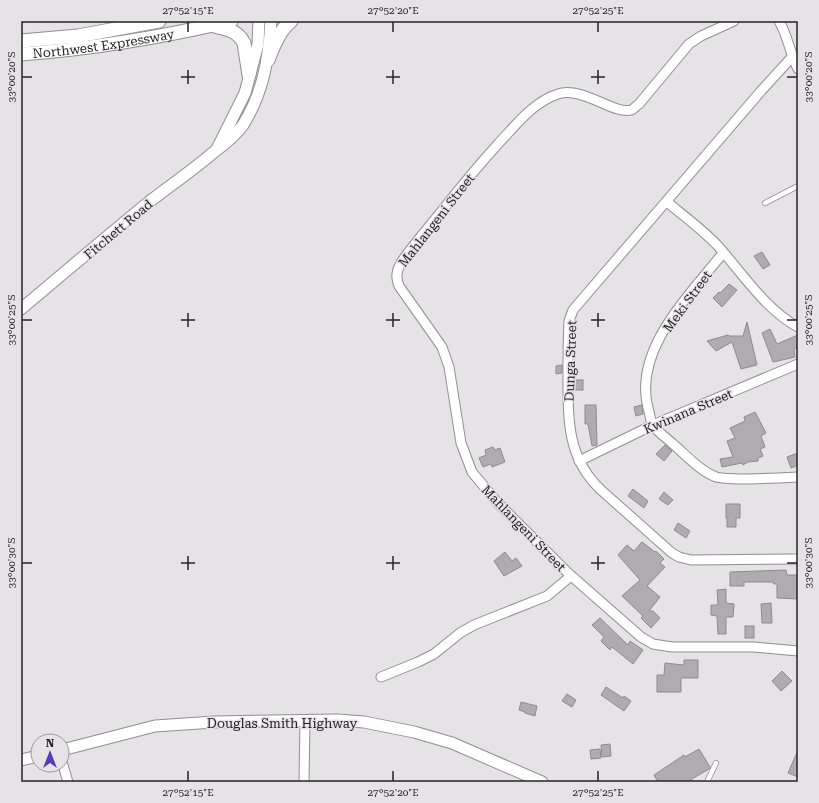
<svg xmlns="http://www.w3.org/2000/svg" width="819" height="803" viewBox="0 0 819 803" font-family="'Roboto Serif',serif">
  <rect width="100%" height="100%" fill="#e5e3e6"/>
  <g fill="#aeacaf" stroke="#8d8b8e">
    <path d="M762 252 770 265 763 269 754 256Z"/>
    <path d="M729 284 737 290 722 307 713 298 719 292 720 293Z"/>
    <path d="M747 322 757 365 741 369 732 342 716 351 707 341 728 335 729 336H743Z"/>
    <path d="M770 329 777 344 798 335V347L794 349 795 357 773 362 762 333Z"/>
    <path d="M562 365V373L556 374V366Z"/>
    <rect x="574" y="380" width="9" height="10"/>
    <path d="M585 405H596L597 445 592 446 588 424H585Z"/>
    <path d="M642 405 643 414 636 416 634 407Z"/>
    <path d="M755 412 766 433 761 436 765 447 760 449 763 456 758 458V461L748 462 743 465 742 463 722 467 720 459 733 457 727 441 735 438 730 428 745 421 744 417Z"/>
    <path d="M665 445 672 451 664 461 656 454Z"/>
    <path d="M493 447 495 450 500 448 505 462 492 467 491 464 483 467 479 458 486 455 485 450Z"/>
    <path d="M798 453V465L791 468 787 457Z"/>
    <path d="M633 489 648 501 644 508 628 496Z"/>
    <path d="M664 492 673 500 668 505 659 499Z"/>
    <path d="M726 504H740V518H736V527H727V518H726Z"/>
    <path d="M678 523 690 531 686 538 674 530Z"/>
    <path d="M642 542 655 552 656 551 664 559 660 563 665 567 647 586 660 597 649 611H653L660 618 651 628 641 618 643 616 622 596 640 580 618 555 627 545 634 551Z"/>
    <path d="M505 552 512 561 516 558 522 566 504 576 494 561Z"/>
    <path d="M786 570 787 575H798V599L777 598V584H774L773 582H744V586H730V572Z"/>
    <path d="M726 589V603L734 604 733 617H726V634H718L717 616 711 615V605H718L717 590Z"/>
    <path d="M771 603 772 623H762L761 604Z"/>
    <path d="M600 618 628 645 630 641 643 650 633 664 612 647 610 650 601 641 604 637 592 625Z"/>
    <rect x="745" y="626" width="9" height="12"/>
    <path d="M684 660H698V678H681V692H657V675H664L665 663 684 665Z"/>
    <path d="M782 671 792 681 781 691 772 681Z"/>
    <path d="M606 687 623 698 624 696 631 701 624 711 601 695Z"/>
    <path d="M567 694 576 700 572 707 562 701Z"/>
    <path d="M521 702 537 706 535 716 525 713V712L519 710Z"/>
    <path d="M610 744 611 756 602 757 601 745Z"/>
    <path d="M600 749 601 758 591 759 590 750Z"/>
    <path d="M699 749 710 767 709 769 687 782H658L654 775 684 755 685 757Z"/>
    <path d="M798 750V777L788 773Z"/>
  </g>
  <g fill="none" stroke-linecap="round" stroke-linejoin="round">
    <g stroke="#908e91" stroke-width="6">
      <g id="service">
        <path d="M765 203 798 186"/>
        <path d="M707 782 716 763"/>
      </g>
    </g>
    <g stroke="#908e91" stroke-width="11">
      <g id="minor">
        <path d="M734 21 701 36 689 44 639 104C636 106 634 109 631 110 614 115 583 86 558 94 533 102 515 126 498 144 478 166 459 189 441 212 432 223 423 234 414 245 409 252 403 258 400 265 396 272 396 279 399 286L442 347 449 367 461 443 472 472 497 502 568 573 641 637 653 644 672 647H754L798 651"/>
        <path d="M779 21C788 36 790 54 798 69"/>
        <path d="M792 57 761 91 573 310 569 321C568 340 568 360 568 379 568 422 568 459 601 490L672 553 679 557 691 560 798 559"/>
        <path d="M667 202C684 216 703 230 718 246 742 273 766 310 798 327"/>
        <path d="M723 253C690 295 633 349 648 408 650 413 650 421 653 425 656 431 668 439 673 444 686 455 700 471 716 477 723 479 731 478 737 479 758 479 778 478 798 477"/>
        <path d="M579 461 653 425 798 364"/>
        <path d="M381 677 418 662 434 654 460 633 474 625 547 596 571 576"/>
        <path d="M62 762 68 782"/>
        <path d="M304 782 305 720"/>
      </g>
    </g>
    <g stroke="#908e91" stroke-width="13">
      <g id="tertiary">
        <path d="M218 147 245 93 258 44 259 21"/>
        <path d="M21 309C64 273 106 237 149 202 171 185 193 170 214 152 225 144 235 136 243 125 263 93 269 58 271 21"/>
        <path d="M62 750 155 726 214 722 337 720 364 722 414 732 452 743 542 782"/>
        <path d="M21 760 38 756"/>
      </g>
    </g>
    <g stroke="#908e91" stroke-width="15">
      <g id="secondary">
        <path d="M214 26C227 29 237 30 244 43L249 75"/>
        <path d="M21 41 78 36 159 21"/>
        <path id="s1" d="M21 54C92 49 162 37 231 21"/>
        <path d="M268 60C274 45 279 31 291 21"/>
      </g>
    </g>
    <use href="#service" stroke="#fff" stroke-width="4.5"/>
    <use href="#minor" stroke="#fff" stroke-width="9"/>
    <use href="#tertiary" stroke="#fff" stroke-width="11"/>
    <use href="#secondary" stroke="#fff" stroke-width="13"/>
  </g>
  <path fill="none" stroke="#252425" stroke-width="1.5" d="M188 22V32M393 22V32M598 22V32M188 70V84M393 70V84M598 70V84M22 77H32M181 77H195M386 77H400M591 77H605M787 77H797M188 313V327M393 313V327M598 313V327M22 320H32M181 320H195M386 320H400M591 320H605M787 320H797M188 556V570M393 556V570M598 556V570M22 563H32M181 563H195M386 563H400M591 563H605M787 563H797M188 771V781M393 771V781M598 771V781"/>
  <g text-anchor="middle" stroke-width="3" stroke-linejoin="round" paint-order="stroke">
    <g font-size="13" fill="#252425" stroke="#e5e3e6">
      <text dy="5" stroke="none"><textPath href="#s1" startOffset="83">Northwest Expressway</textPath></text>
      <text transform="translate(436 220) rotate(-52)" y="5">Mahlangeni Street</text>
      <text transform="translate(118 229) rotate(-40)" y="5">Fitchett Road</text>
      <text transform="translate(687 301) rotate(-54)" y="5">Meki Street</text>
      <text transform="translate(570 361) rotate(-88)" y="5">Dunga Street</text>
      <text transform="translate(688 411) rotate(-23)" y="5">Kwinana Street</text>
      <text transform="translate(524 528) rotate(46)" y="5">Mahlangeni Street</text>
      <text x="282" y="728">Douglas Smith Highway</text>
    </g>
  </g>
  <rect width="819" height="803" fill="none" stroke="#e5e3e6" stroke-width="44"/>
  <g transform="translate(50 753)"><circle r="19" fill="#e5e3e6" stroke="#989799"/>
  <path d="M0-3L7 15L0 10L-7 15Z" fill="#573eb6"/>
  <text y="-6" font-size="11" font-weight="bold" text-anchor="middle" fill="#252425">N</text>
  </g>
  <rect x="22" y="22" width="775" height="759" fill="none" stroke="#252425" stroke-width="1.5"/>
  <g font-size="10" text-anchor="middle" fill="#252425">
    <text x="188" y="14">27°52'15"E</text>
    <text x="393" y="14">27°52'20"E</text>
    <text x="598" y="14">27°52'25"E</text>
    <text transform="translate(11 77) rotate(-90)" y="4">33°00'20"S</text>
    <text transform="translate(808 77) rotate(-90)" y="4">33°00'20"S</text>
    <text transform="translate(11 320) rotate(-90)" y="4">33°00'25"S</text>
    <text transform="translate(808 320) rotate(-90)" y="4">33°00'25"S</text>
    <text transform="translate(11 563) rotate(-90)" y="4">33°00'30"S</text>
    <text transform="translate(808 563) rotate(-90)" y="4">33°00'30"S</text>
    <text x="188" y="796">27°52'15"E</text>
    <text x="393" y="796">27°52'20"E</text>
    <text x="598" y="796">27°52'25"E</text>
  </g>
</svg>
